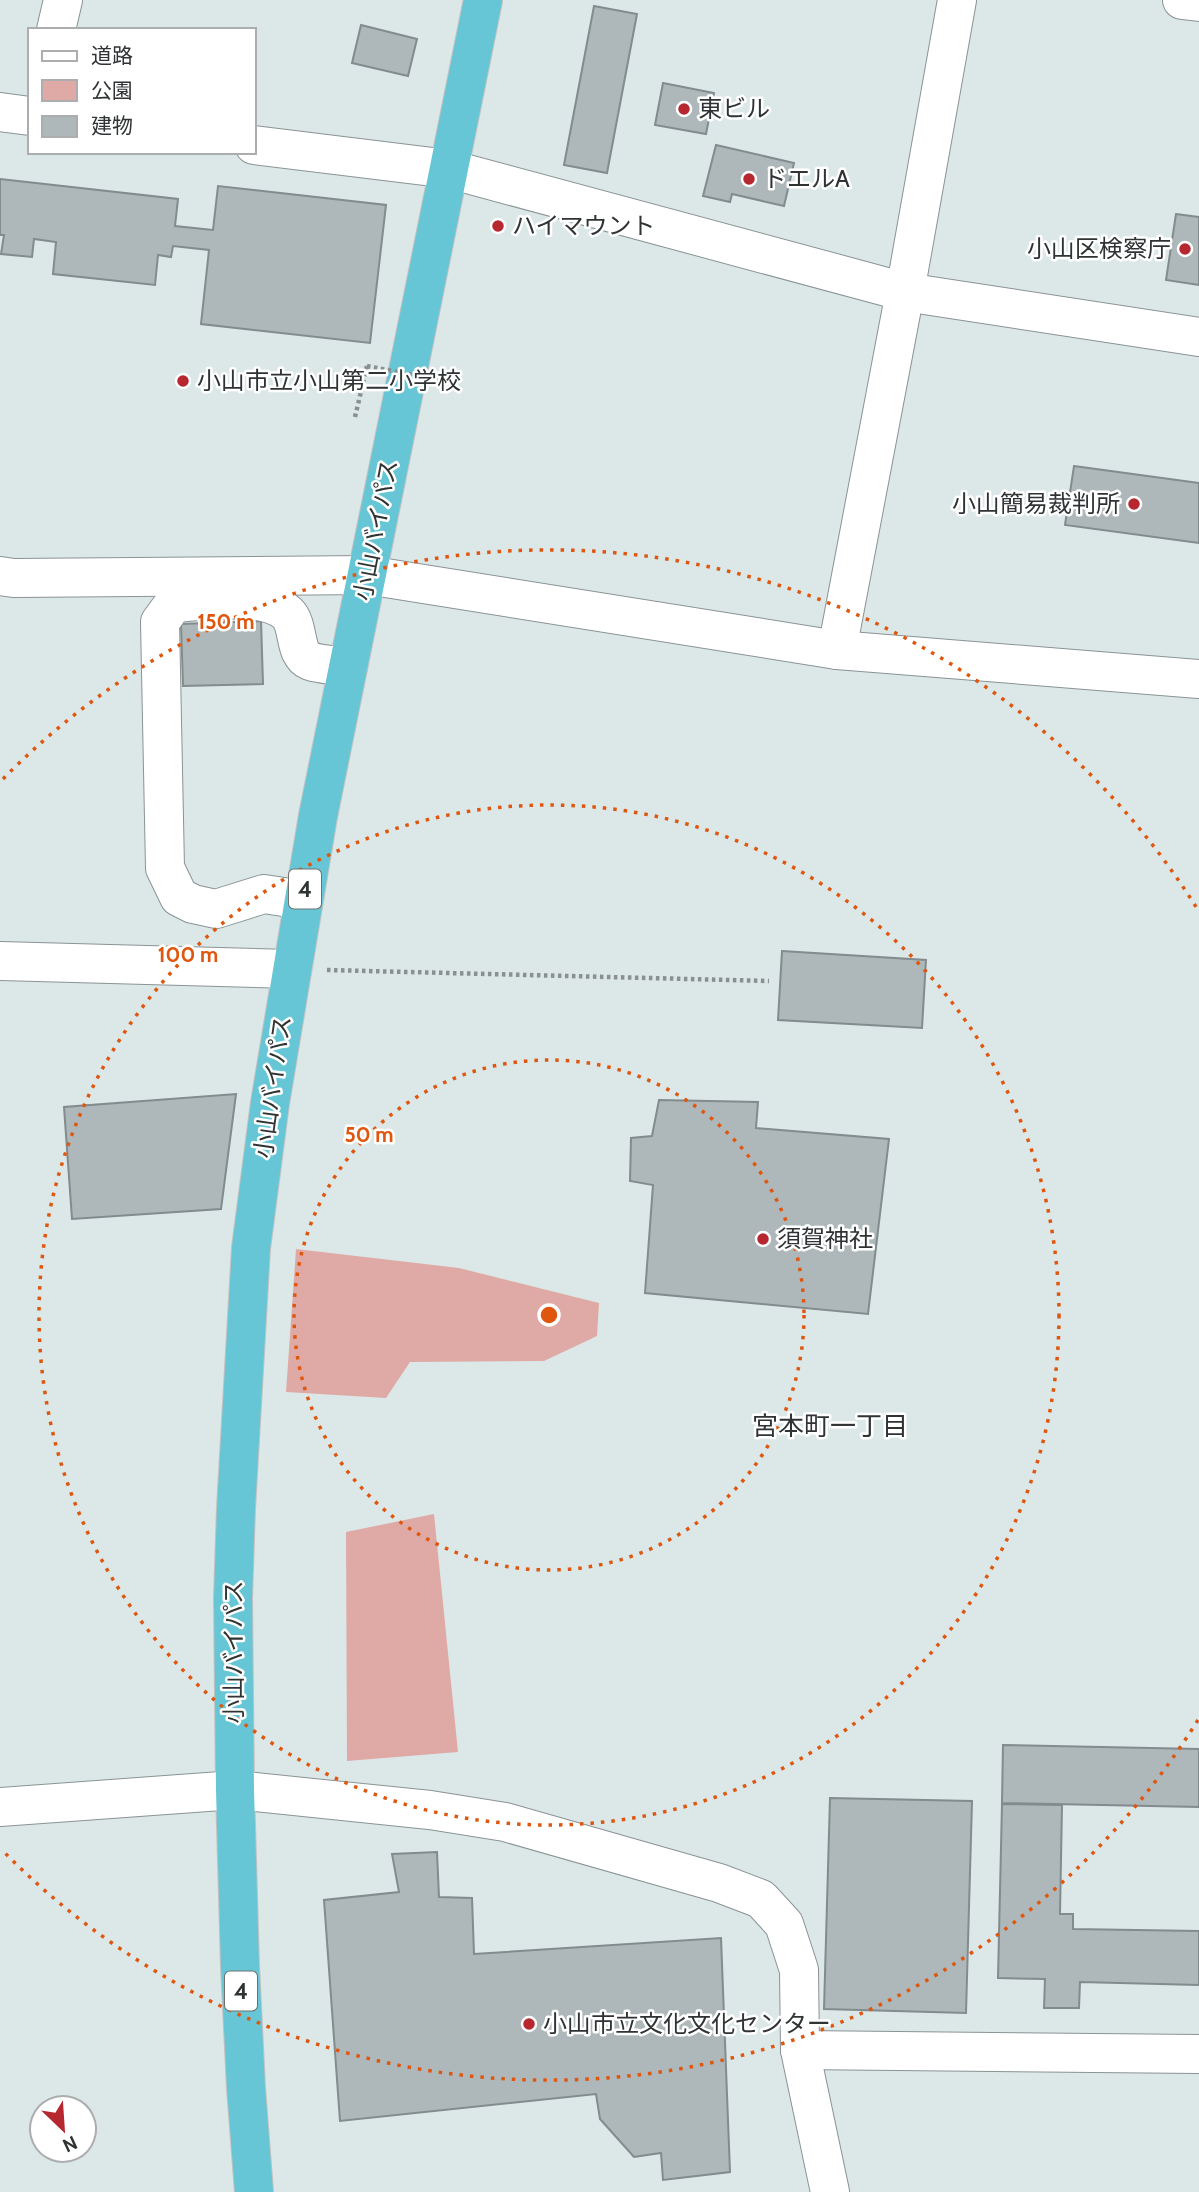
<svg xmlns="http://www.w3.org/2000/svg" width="1199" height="2192" viewBox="0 0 1199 2192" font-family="Cabin,'Noto Sans JP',sans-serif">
  <rect width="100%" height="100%" fill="#dce7e8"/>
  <g fill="#dfaaa6">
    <path d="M296 1249 459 1268 599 1303 597 1336 544 1361 410 1362 386 1398 286 1392Z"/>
    <path d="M434 1514 458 1752 347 1761 346 1532Z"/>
  </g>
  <g fill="#aeb8ba" stroke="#828b8d" stroke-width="2">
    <path d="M594 6 637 14 607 173 564 165Z"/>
    <path d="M361 25 417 39 408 76 352 63Z"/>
    <path d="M663 83 714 93 706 134 655 125Z"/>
    <path d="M716 145 794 163 784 206 732 194 730 202 703 196Z"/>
    <path d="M0 179 178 199 175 226 213 230 218 186 386 205 370 343 201 324 209 250 173 246 171 257 158 255 155 285 53 274 56 242 34 239 32 257 1 254 4 235H0Z"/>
    <path d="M1176 214 1199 217V285L1166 280Z"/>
    <path d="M1074 466 1199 483V543L1065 525Z"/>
    <path d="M261 621 263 684 183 686 181 624Z"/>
    <path d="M782 951 926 960 922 1028 778 1020Z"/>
    <path d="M236 1094 221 1209 72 1219 64 1107Z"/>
    <path d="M659 1100 758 1102 756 1128 889 1139 868 1314 645 1293 653 1185 630 1181 631 1138 652 1136Z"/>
    <path d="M1003 1745 1199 1749V1807L1002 1803Z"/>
    <path d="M830 1798 972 1801 966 2013 824 2009Z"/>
    <path d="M1002 1804 1062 1805 1060 1914H1073V1929L1199 1931V1985L1080 1982 1079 2008H1044L1045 1979 998 1978Z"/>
    <path d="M437 1852 439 1897 472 1898 474 1954 721 1938 730 2172 663 2180 661 2153 634 2157 600 2119 596 2094 340 2121 324 1900 399 1892 392 1854Z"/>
  </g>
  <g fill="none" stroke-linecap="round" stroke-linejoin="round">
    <g stroke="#8a9395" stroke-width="40">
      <g id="minor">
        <path d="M1182 0 1199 2"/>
        <path d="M56 30 63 0"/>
        <path d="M0 112 30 116"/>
        <path d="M254 145 449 169 905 292 1199 337"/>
        <path d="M0 576 14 578 367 575 837 650 1199 679"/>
        <path d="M837 650 905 292 957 0"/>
        <path d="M303 900 264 894 216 909 193 904 179 897 165 868 160 622 174 603C204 601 263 592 287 613 300 625 293 654 310 661 321 665 336 665 348 667"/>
        <path d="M0 961 291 969"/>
        <path d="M0 1807 235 1790 430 1810 505 1822 719 1883 761 1899 784 1924 799 1970 800 2050 830 2192"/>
        <path d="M800 2050 1199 2054"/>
      </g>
    </g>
    <g stroke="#c1c2c2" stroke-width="40">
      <path id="highway" d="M254 2192 246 2088 240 1966 235 1790 233 1598 236 1508 251 1248 270 1103 318 816 483 0"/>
    </g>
    <g stroke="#889091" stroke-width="4.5" stroke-dasharray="3.5 3.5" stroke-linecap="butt">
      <path d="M355 417 367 366"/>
      <path d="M327 970 769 981"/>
    </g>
    <use href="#minor" stroke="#fff" stroke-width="38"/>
    <use href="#highway" stroke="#66c6d5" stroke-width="38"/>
    <path stroke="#889091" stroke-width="4.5" stroke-dasharray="3.5 3.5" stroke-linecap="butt" d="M367 366 439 380"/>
  </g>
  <g fill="none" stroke="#df570e" stroke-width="3.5" stroke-dasharray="3.5 7">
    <circle cx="549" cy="1315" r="255"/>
    <circle cx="549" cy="1315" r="510"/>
    <path d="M1198 1720A765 765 0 0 1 3 1851M3 779A765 765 0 0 1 1198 910"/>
  </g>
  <g fill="#b7272f" stroke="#fff" stroke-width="2.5">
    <circle cx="684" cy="109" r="7"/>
    <circle cx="749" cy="179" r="7"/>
    <circle cx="498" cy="226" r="7"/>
    <circle cx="1185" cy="249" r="7"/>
    <circle cx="183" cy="381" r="7"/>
    <circle cx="1134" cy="504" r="7"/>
    <circle cx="763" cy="1239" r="7"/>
    <circle cx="529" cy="2024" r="7"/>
  </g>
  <g text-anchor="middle" stroke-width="5" stroke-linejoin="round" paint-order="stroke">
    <g fill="#fff" stroke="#6d7071" stroke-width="2">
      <rect x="289" y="869.5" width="32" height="39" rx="5"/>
      <rect x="225" y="1971.5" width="32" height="39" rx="5"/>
    </g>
    <g font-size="23" font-weight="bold" fill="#2f3334">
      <text x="305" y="897">4</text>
      <text x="241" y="1999">4</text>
    </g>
    <g font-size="24" fill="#2f3334" stroke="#fff" text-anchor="start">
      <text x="698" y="117">東ビル</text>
      <text x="763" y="187">ドエルA</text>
      <text x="512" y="234">ハイマウント</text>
      <text x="1171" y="257" text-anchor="end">小山区検察庁</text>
      <text x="197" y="389">小山市立小山第二小学校</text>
      <text x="1120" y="512" text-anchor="end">小山簡易裁判所</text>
      <text x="777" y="1247">須賀神社</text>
      <text x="543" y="2032">小山市立文化文化センター</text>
    </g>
    <g font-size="24" fill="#2f3334" stroke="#fff">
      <text transform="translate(376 530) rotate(-79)" y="8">小山バイパス</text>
      <text transform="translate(273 1087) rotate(-82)" y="8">小山バイパス</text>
      <text transform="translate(234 1652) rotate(-90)" y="8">小山バイパス</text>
    </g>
    <g font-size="26" fill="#2f3334" stroke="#fff">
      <text x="830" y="1435">宮本町一丁目</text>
    </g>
  </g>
  <circle cx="549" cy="1315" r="10" fill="#df570e" stroke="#fff" stroke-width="3.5"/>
  <g font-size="21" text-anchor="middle" font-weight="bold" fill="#df570e" stroke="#fff" stroke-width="5" stroke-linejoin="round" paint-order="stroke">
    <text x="226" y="629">150 m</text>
    <text x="188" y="962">100 m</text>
    <text x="369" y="1142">50 m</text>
  </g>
  <rect x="28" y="28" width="228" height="126" fill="#ffffff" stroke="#acadae" stroke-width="2"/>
  <rect x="42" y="51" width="35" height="10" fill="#ffffff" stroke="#acadae" stroke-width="2"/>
  <text x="91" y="63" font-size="21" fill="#2f3334">道路</text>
  <rect x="42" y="80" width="35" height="21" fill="#dfaaa6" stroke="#acadae" stroke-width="2"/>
  <text x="91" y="98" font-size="21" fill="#2f3334">公園</text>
  <rect x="42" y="116" width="35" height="21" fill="#aeb8ba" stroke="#acadae" stroke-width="2"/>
  <text x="91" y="133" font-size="21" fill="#2f3334">建物</text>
  <g transform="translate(63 2129) rotate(155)"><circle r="33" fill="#ffffff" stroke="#acadae" stroke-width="2"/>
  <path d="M0-5L12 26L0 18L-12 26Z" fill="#b7272f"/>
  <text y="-10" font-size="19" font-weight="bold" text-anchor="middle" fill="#2f3334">N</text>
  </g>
</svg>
